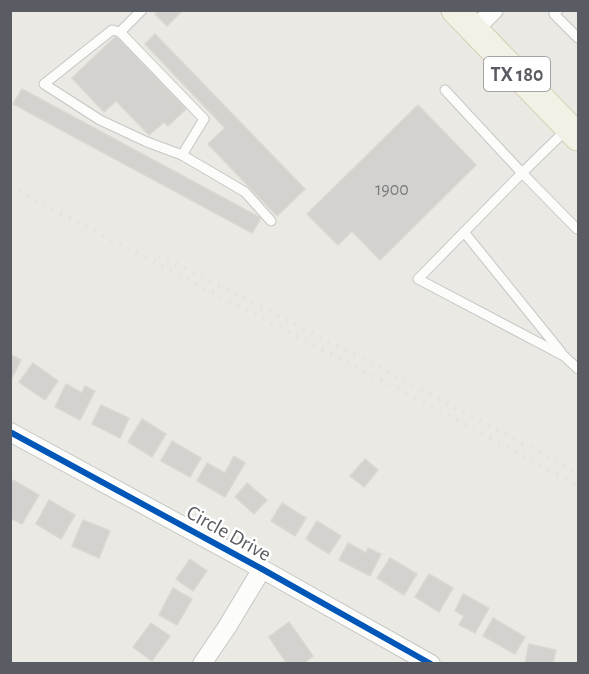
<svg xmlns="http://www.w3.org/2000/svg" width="589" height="674" viewBox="0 0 589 674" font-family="'Alegreya Sans',sans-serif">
  <rect width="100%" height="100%" fill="#eae9e3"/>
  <g fill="#d3d2ce" stroke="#dad8d2" stroke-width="1.5">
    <path d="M158 10H183L167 26 155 14Z"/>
    <path d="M155 34 305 189 277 216 208 144 225 128 145 44Z"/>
    <path d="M116 36 186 109 168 126 164 122 149 135 116 101 104 112 72 78Z"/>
    <path d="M22 89 261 218 252 233 13 104Z"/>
    <path d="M418 105 476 165 380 260 352 231 338 245 307 214Z"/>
    <path d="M10 354 21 360 11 380H10Z"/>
    <path d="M33 363 58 381 45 400 19 382Z"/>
    <path d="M66 384 82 393 85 386 95 391 80 420 55 407Z"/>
    <path d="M101 405 129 418 120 438 92 424Z"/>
    <path d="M142 419 166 434 152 457 128 442Z"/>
    <path d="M172 441 201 458 190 477 161 461Z"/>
    <path d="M234 456 245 463 225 497 197 481 207 463 225 473Z"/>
    <path d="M365 459 378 470 364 487 350 476Z"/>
    <path d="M13 480 39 495 22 524 10 518V484Z"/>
    <path d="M247 483 267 500 254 514 235 497Z"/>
    <path d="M49 500 75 515 61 539 36 524Z"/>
    <path d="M282 503 306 518 295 536 271 521Z"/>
    <path d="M83 520 110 531 99 558 72 546Z"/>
    <path d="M317 521 341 536 329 554 306 539Z"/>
    <path d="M348 543 366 553 368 548 381 554 370 576 339 560Z"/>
    <path d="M390 558 417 574 404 595 377 578Z"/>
    <path d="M190 559 207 571 193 591 176 579Z"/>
    <path d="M429 574 453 588 439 612 415 597Z"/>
    <path d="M173 588 192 599 177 625 159 615Z"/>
    <path d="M463 594 489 608 475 633 459 625 464 616 455 611Z"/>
    <path d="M493 618 525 637 515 654 483 636Z"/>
    <path d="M289 622 313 656 303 664H287L269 637Z"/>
    <path d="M151 623 170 636 152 661 133 647Z"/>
    <path d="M529 644 556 650 553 664 525 663Z"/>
  </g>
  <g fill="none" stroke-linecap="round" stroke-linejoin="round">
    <g stroke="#c6c7c5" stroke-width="11">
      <g id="lane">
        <path d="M142 10 120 32 204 119 182 155 245 192 271 221"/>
        <path d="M558 10 554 14 578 38"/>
        <path d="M120 32 112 30 44 84 100 120 147 142 182 155"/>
        <path d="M445 90 522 173 567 129"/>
        <path d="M577 229 522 173 418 279 564 356 578 369"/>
        <path d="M464 232 561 352"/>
      </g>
    </g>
    <g stroke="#c6c7c5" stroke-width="20">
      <g id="street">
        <path d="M474 30 494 10"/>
        <path d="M10 432 262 569 431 664"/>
        <path d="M202 664 227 627 262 569"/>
      </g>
    </g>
    <g stroke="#d3ceaf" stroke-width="29">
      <path id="primary" d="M455 10 578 137"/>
    </g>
    <use href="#lane" stroke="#fcfcfb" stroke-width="9"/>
    <use href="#street" stroke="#fcfcfb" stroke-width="18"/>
    <use href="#primary" stroke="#f2f1e6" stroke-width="27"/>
    <g stroke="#e2e2e1" stroke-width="4.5" stroke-dasharray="1.5 8" stroke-linecap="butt">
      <path d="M10 187 452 417 578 486"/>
      <path d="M159 255 381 368 578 473"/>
    </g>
    <g stroke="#fff" stroke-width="10">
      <path id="cycleway" d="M10 432 262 569 431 664"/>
    </g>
    <use href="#cycleway" stroke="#0057b8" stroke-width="6"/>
  </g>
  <g text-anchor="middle" stroke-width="5" stroke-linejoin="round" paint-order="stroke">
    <g font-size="18" fill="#787a7e">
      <text x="392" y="195">1900</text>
    </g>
    <rect fill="#fff" stroke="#8b8d91" stroke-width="1.5" x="484" y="57" width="66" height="34" rx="4.5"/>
    <g font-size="20" font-weight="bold" fill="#595c62">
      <text x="517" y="81">TX 180</text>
    </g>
    <g font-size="21" fill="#595c62" stroke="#fff">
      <text transform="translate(229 533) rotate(29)" y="7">Circle Drive</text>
    </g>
  </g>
  <rect width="589" height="674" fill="none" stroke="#595c62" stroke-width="24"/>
</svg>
